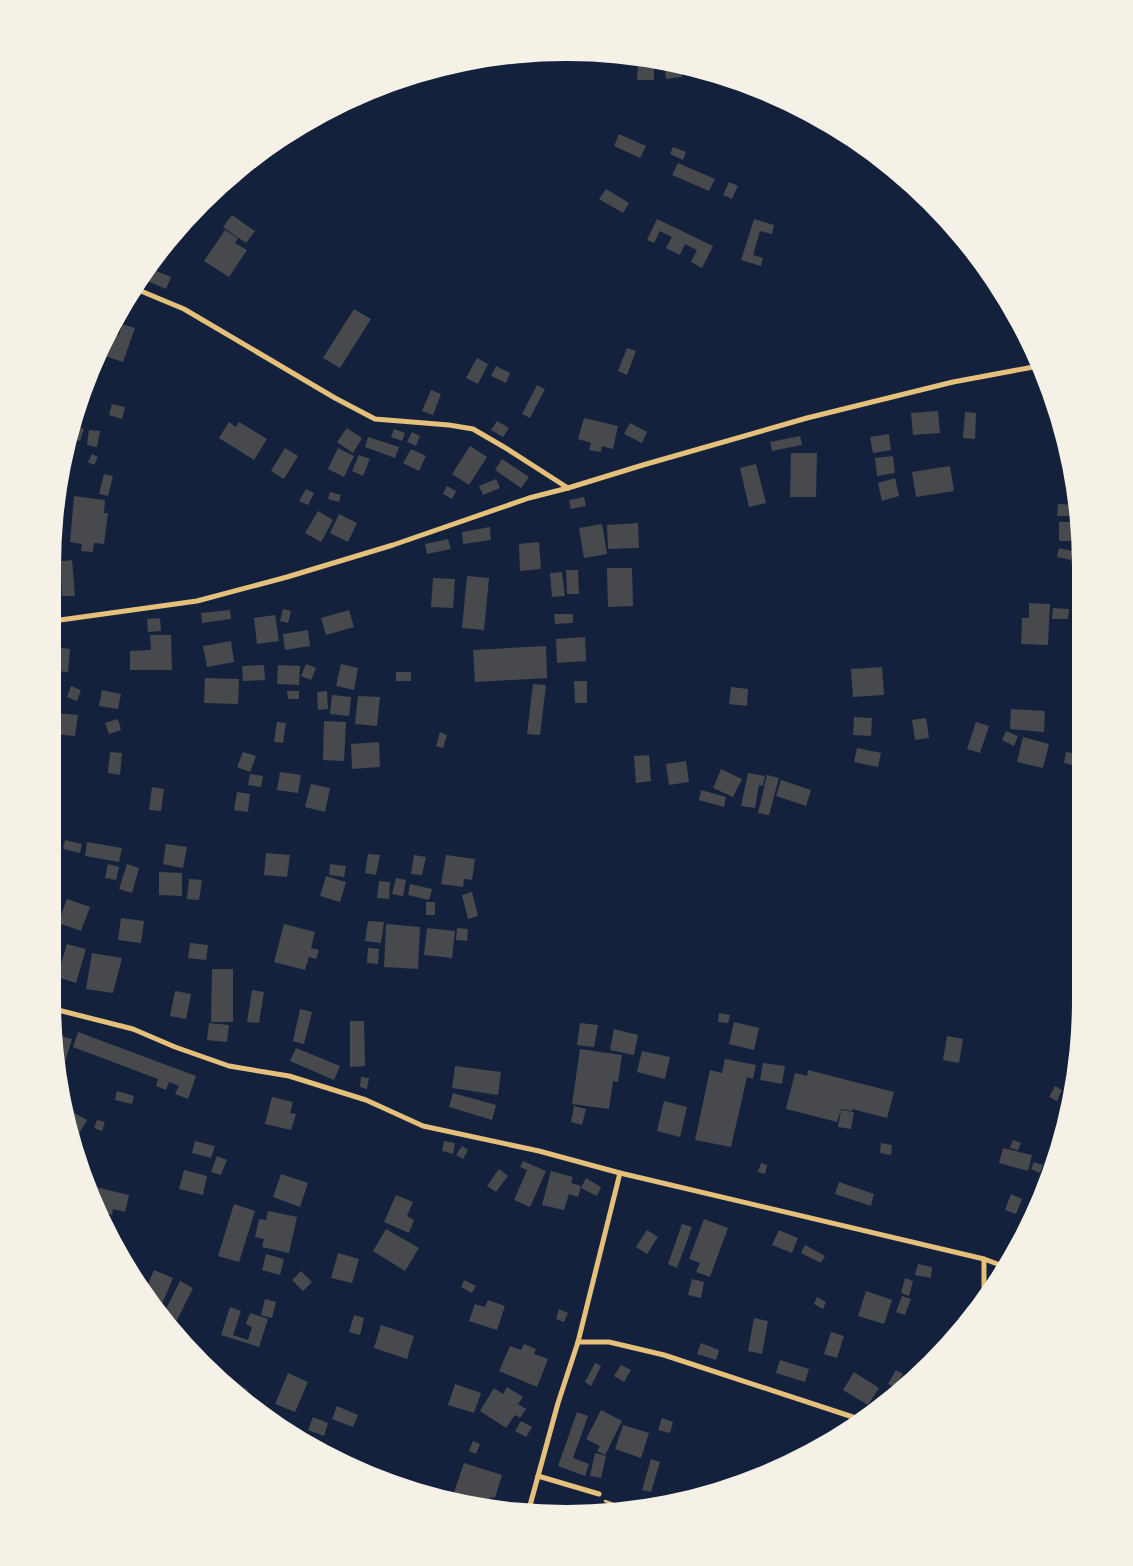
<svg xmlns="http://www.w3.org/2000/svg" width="1133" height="1566" viewBox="0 0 1133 1566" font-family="'Work Sans',sans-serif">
  <rect width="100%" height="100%" fill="#14213d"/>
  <g fill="#48494c">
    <path d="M638 60 654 63V80H637Z"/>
    <path d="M664 64 681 67 682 77 666 79Z"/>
    <path d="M619 134 646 146 640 158 614 146Z"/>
    <path d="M673 147 686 152 683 160 670 154Z"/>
    <path d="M678 163 715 179 709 191 672 175Z"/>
    <path d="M729 182 738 186 732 199 723 195Z"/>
    <path d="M606 189 629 203 623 213 599 199Z"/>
    <path d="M232 215 255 231 246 243 223 227Z"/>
    <path d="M657 219 713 246 702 268 691 262 697 250 685 244 680 255 666 248 672 237 660 231 654 243 647 240Z"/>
    <path d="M754 219 774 225 772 234 760 231 753 255 763 258 761 266 741 260Z"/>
    <path d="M225 230 238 238 235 243 247 250 229 277 204 261Z"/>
    <path d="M151 269 171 277 166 289 143 279Z"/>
    <path d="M354 309 371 319 340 368 323 358Z"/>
    <path d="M122 324 135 328 123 362 105 356 113 333 119 335Z"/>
    <path d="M627 348 636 351 627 375 618 371Z"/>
    <path d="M477 358 488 364 478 384 466 378Z"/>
    <path d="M496 366 510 373 506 383 491 376Z"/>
    <path d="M537 385 545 389 530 418 522 414Z"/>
    <path d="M1042 387H1047L1053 401 1044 402Z"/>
    <path d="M431 390 441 394 433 415 422 411Z"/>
    <path d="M112 404 125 407 122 419 109 415Z"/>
    <path d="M938 411 940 433 913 435 911 413Z"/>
    <path d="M965 412 976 413 975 439 963 438Z"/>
    <path d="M584 418 618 426 613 449 602 446 601 452 589 450 591 443 578 439Z"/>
    <path d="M497 421 509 428 503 437 491 430Z"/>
    <path d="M229 422 236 427 239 422 267 439 254 460 219 438Z"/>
    <path d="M630 423 647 432 642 443 624 434Z"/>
    <path d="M77 427 84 429 80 441 74 439Z"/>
    <path d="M347 428 362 438 353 453 337 442Z"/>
    <path d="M394 429 405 433 402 441 391 437Z"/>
    <path d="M89 430 100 431 97 447 87 445Z"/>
    <path d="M412 432 420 436 416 446 407 442Z"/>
    <path d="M889 434 891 450 873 453 870 437Z"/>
    <path d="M800 436 802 445 772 451 770 442Z"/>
    <path d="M368 437 399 447 395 458 365 447Z"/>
    <path d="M470 446 487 457 469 485 452 474Z"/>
    <path d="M285 448 298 456 284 479 271 471Z"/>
    <path d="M338 448 354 456 344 477 328 469Z"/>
    <path d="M411 449 426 456 419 471 403 463Z"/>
    <path d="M791 453H817L816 497H790Z"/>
    <path d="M92 454 98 457 94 465 88 462Z"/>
    <path d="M359 455 370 459 363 476 352 471Z"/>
    <path d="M893 456 895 473 877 476 875 458Z"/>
    <path d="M502 459 529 477 521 488 495 470Z"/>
    <path d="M756 464 766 503 749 507 740 468Z"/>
    <path d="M950 466 954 491 916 497 912 472Z"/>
    <path d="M104 474 113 476 108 496 99 494Z"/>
    <path d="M895 478 899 496 882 501 878 483Z"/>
    <path d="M496 479 500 488 483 495 479 486Z"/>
    <path d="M447 486 456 491 452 499 443 494Z"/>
    <path d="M306 489 314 493 308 505 299 501Z"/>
    <path d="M60 492H65V508H58Z"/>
    <path d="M330 492 341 495 339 502 328 499Z"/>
    <path d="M74 496 105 500 104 513H108L104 544 94 543 93 552 81 551 82 544 70 542Z"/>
    <path d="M584 497 586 506 571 509 569 500Z"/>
    <path d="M1058 504 1076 505V516H1057Z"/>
    <path d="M318 511 333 520 321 542 305 533Z"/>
    <path d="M339 514 357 523 348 542 330 533Z"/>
    <path d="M1059 522H1076V549H1074V541H1059Z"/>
    <path d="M638 523 639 548 608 549 607 525Z"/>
    <path d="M602 524 607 554 584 558 579 528Z"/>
    <path d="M490 527 491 540 463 544 462 532Z"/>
    <path d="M56 533 60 555 54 556 55 540Z"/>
    <path d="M448 539 451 549 427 554 425 544Z"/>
    <path d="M539 542 541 569 520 571 519 544Z"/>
    <path d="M1059 548 1073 551 1071 560 1057 557Z"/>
    <path d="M72 560 75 596H62L61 573H53V562Z"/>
    <path d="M607 568H632L633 606 608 607Z"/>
    <path d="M566 570H578L579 594H567Z"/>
    <path d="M562 572 565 596 552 597 550 573Z"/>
    <path d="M467 576 489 578 484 630 462 628Z"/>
    <path d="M433 578 455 579 453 608 431 607Z"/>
    <path d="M1029 603 1050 604 1048 645 1021 644 1022 618H1029Z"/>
    <path d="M1053 608 1069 609 1068 619H1052Z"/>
    <path d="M283 609 291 611 288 623 280 621Z"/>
    <path d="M230 610 231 619 202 623 201 613Z"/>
    <path d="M349 610 354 627 326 635 321 618Z"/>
    <path d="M554 614H573V623L555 624Z"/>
    <path d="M275 615 279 641 257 644 254 618Z"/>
    <path d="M160 618 161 631 148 632 147 619Z"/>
    <path d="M308 630 310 646 285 650 283 634Z"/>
    <path d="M150 635H171L172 670H130V651L151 650Z"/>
    <path d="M585 637 586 661 557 663 556 639Z"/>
    <path d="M231 641 234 662 207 667 203 646Z"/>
    <path d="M546 646 547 678 475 682 473 650Z"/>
    <path d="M57 647 70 649 68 672 55 671Z"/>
    <path d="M306 664 316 668 311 680 301 676Z"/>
    <path d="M341 664 358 668 354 690 336 686Z"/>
    <path d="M264 665 265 680 243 681 242 666Z"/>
    <path d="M278 665 300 666 299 685 277 684Z"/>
    <path d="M882 667 884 695 853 697 851 669Z"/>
    <rect x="396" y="672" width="15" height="9"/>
    <path d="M205 678 239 679 238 704 204 703Z"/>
    <path d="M574 681H587V703H575Z"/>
    <path d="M533 684 546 685 540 735 527 734Z"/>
    <path d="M71 686 81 690 77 701 67 697Z"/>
    <path d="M731 687 748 689 747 706 729 704Z"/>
    <path d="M102 690 121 694 118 709 99 706Z"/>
    <path d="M287 691H299V699H288Z"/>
    <path d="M327 691 328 709 318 710 317 692Z"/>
    <path d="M332 695 351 697 349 716 330 714Z"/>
    <path d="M358 696 380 697 377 726 355 724Z"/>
    <path d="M1011 709 1045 711 1044 732 1010 729Z"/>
    <path d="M57 713 78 715 75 736 54 734Z"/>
    <path d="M854 717 872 718 871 736 853 735Z"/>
    <path d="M926 718 929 738 915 740 912 720Z"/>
    <path d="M118 719 121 730 109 734 105 723Z"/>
    <path d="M324 721 346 722 344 761 323 760Z"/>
    <path d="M277 722 286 723 283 743 274 742Z"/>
    <path d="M976 722 989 726 980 753 967 749Z"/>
    <path d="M1006 731 1018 736 1014 746 1002 740Z"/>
    <path d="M440 732 447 735 443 748 436 746Z"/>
    <path d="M1023 737 1049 744 1043 768 1017 762Z"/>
    <path d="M379 742 380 767 352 769 351 744Z"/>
    <path d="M857 748 881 753 878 767 854 762Z"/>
    <path d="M110 752 122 753 120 775 108 773Z"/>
    <path d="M243 752 256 756 250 772 237 767Z"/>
    <path d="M1066 752 1078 754 1077 766 1064 763Z"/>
    <path d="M649 755 651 781 636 783 634 756Z"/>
    <path d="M686 761 689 782 669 785 666 764Z"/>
    <path d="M721 769 742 779 733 797 713 788Z"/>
    <path d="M280 772 301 775 298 793 277 790Z"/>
    <path d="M748 773 765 776 763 786 759 785 755 808 741 806Z"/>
    <path d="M250 774 263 776 261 787 248 785Z"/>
    <path d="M767 775 779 778 769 815 758 813Z"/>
    <path d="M781 780 811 790 806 806 776 796Z"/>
    <path d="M311 784 330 788 325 812 305 807Z"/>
    <path d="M152 787 164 789 161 811 149 810Z"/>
    <path d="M701 790 726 797 724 807 699 800Z"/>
    <path d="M237 792 250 794 248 812 234 810Z"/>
    <path d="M53 831 60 832 57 848 53 847Z"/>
    <path d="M65 840 82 844 80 853 63 849Z"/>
    <path d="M87 842 122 848 119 862 85 856Z"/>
    <path d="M166 844 187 847 183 868 163 864Z"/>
    <path d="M266 853 290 855 287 877 264 875Z"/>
    <path d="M368 854 380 855 376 875 365 873Z"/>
    <path d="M414 855 426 857 422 875 411 874Z"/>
    <path d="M446 855 475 859 472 880 464 879 463 887 441 884Z"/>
    <path d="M108 864 119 867 116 880 105 878Z"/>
    <path d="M127 864 139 868 132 893 119 889Z"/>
    <path d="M330 864 346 866 344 877 329 875Z"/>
    <path d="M159 872 182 873V896L159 895Z"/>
    <path d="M326 876 346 882 340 902 320 896Z"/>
    <path d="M396 878 406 880 403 896 392 894Z"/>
    <path d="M189 879 202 880 199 900 187 899Z"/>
    <path d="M379 881 390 882 389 899 377 898Z"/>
    <path d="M410 884 432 889 429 900 408 895Z"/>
    <path d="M472 892 478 916 468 919 462 895Z"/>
    <path d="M67 899 90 907 81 931 58 923Z"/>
    <rect x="426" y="902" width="9" height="13"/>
    <path d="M121 918 144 921 141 943 118 940Z"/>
    <path d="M368 921 384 922 381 943 365 941Z"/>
    <path d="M284 924 315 932 311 948 319 950 316 959 309 957 305 970 274 962Z"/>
    <path d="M386 924 420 927 418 969 384 967Z"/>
    <path d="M427 928 455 931 452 958 424 955Z"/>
    <path d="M457 928 468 929 467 941 456 940Z"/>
    <path d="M190 943 208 945 206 960 188 958Z"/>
    <path d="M67 944 86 949 76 983 57 977Z"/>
    <path d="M368 948 379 949 378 964 367 963Z"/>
    <path d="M53 951 58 953 53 968Z"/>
    <path d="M92 953 122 958 113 993 86 989Z"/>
    <path d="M212 969H233V1022H211Z"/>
    <path d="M53 981 57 982 53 999Z"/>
    <path d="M252 990 264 992 259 1023 247 1022Z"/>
    <path d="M175 991 191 994 186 1019 170 1016Z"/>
    <path d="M300 1009 312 1012 304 1044 293 1041Z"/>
    <path d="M719 1013 730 1015 728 1023 718 1022Z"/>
    <path d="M350 1021H364L365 1066 350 1067Z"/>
    <path d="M734 1022 759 1028 754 1050 729 1044Z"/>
    <path d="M209 1023 229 1025 227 1042 207 1040Z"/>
    <path d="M580 1023 598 1025 594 1047 577 1045Z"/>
    <path d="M614 1029 638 1035 634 1055 610 1050Z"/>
    <path d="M78 1032 196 1076 188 1099 175 1094 179 1086 169 1082 166 1090 156 1086 158 1079 73 1047Z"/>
    <path d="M57 1035 72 1039 62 1071 59 1047Z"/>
    <path d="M947 1036 963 1039 959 1063 943 1060Z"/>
    <path d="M296 1048 340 1066 334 1080 290 1061Z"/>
    <path d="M580 1049 622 1055 618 1082 613 1081 609 1109 572 1104Z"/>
    <path d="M642 1051 670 1057 665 1079 637 1072Z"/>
    <path d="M725 1059 756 1065 753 1079 747 1077 731 1147 695 1140 710 1070 722 1073Z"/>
    <path d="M763 1063 785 1066 782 1084 760 1080Z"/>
    <path d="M455 1066 501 1072 498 1095 452 1088Z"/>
    <path d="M808 1070 894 1092 887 1118 852 1109V1111L841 1109 837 1122 786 1109 795 1073 807 1076Z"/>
    <path d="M361 1077 369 1078 367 1089 360 1087Z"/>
    <path d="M1055 1086 1062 1090 1057 1101 1049 1097Z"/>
    <path d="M117 1091 134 1096 132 1104 115 1100Z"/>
    <path d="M453 1093 496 1105 492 1120 449 1107Z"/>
    <path d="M272 1097 293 1102 290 1113 296 1114 291 1130 265 1124Z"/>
    <path d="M664 1101 687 1107 680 1137 657 1131Z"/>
    <path d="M574 1106 586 1109 582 1125 571 1122Z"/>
    <path d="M67 1109 87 1120 77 1137 70 1133Z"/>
    <path d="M841 1110 854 1112 851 1129 838 1127Z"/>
    <path d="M97 1120 105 1122 102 1131 94 1128Z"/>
    <path d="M1013 1140 1021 1143 1018 1150 1010 1148Z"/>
    <path d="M195 1141 215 1146 211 1158 192 1153Z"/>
    <path d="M444 1141 455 1143 453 1154 442 1151Z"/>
    <path d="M881 1143 892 1145 891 1155 880 1153Z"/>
    <path d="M462 1146 468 1150 463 1159 456 1155Z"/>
    <path d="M1003 1148 1032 1155 1028 1171 999 1163Z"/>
    <path d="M217 1156 227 1160 221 1175 211 1172Z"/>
    <path d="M523 1161 546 1171 530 1207 514 1200 527 1170 520 1167Z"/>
    <path d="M1034 1162 1043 1165 1040 1173 1031 1169Z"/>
    <path d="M761 1163 767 1165 765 1174 758 1172Z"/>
    <path d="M499 1169 508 1176 496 1192 487 1186Z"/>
    <path d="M184 1170 207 1176 203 1195 179 1189Z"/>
    <path d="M551 1171 573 1177 571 1183 581 1186 578 1197 569 1194 564 1210 542 1205Z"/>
    <path d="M281 1174 308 1183 300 1207 273 1197Z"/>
    <path d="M586 1178 601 1187 597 1196 581 1188Z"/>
    <path d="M839 1182 874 1194 871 1206 835 1194Z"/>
    <path d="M95 1187 129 1195 125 1212 113 1209 112 1215 100 1212 93 1194Z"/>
    <path d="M1011 1194 1022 1199 1016 1214 1005 1210Z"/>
    <path d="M396 1195 413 1202 407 1216 414 1220 409 1233 384 1222Z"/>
    <path d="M234 1204 255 1211 239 1262 218 1256Z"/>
    <path d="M268 1211 297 1217 289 1253 262 1247 264 1239 255 1237 259 1219 266 1220Z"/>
    <path d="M704 1219 728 1228 710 1277 696 1272 700 1263 689 1259Z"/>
    <path d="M682 1224 692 1227 677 1268 668 1264Z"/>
    <path d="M386 1229 419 1248 405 1271 373 1251Z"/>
    <path d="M647 1230 658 1237 647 1254 636 1247Z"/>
    <path d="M779 1230 798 1238 792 1253 772 1245Z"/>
    <path d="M805 1245 825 1256 821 1263 801 1253Z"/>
    <path d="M338 1253 359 1259 352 1283 331 1278Z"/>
    <path d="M266 1254 284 1259 280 1275 262 1270Z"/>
    <path d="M918 1264 932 1267 931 1278 915 1275Z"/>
    <path d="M154 1270 173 1278 160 1309 145 1291Z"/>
    <path d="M301 1271 312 1282 303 1291 292 1280Z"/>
    <path d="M905 1278 913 1281 909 1296 901 1293Z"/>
    <path d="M692 1279 704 1282 701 1298 688 1295Z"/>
    <path d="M464 1280 476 1286 472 1293 461 1287Z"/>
    <path d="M180 1281 193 1288 175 1324 164 1313Z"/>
    <path d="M866 1291 892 1300 884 1324 858 1316Z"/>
    <path d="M902 1296 911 1299 905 1315 896 1312Z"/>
    <path d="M817 1297 826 1302 823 1309 814 1304Z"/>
    <path d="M265 1299 276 1302 272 1318 261 1315Z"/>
    <path d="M488 1300 505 1306 497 1330 469 1321 475 1304 485 1307Z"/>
    <path d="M230 1307 241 1311 233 1335 248 1340 252 1327 246 1324 250 1313 268 1319 259 1347 221 1335Z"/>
    <path d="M559 1309 568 1313 564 1322 556 1319Z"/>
    <path d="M354 1315 364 1318 360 1335 349 1332Z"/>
    <path d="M754 1318 768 1321 762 1354 748 1351Z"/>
    <path d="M381 1325 414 1336 407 1359 374 1348Z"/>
    <path d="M831 1332 844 1336 837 1358 824 1354Z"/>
    <path d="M701 1343 719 1350 716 1360 697 1354Z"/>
    <path d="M524 1344 536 1349 534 1354 548 1359 537 1387 499 1371 510 1346 521 1350Z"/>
    <path d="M780 1360 809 1369 805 1382 776 1373Z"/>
    <path d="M595 1363 601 1366 591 1386 585 1382Z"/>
    <path d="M621 1365 631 1370 624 1382 614 1376Z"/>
    <path d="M896 1370 903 1374 895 1388 888 1384Z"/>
    <path d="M854 1372 879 1388 868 1405 843 1390Z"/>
    <path d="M288 1373 308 1382 295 1412 275 1404Z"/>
    <path d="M237 1384 248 1390 244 1397 233 1390Z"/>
    <path d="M455 1384 481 1393 474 1413 448 1405Z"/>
    <path d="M507 1387 523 1397 518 1404 526 1409 520 1418 515 1415 506 1428 480 1411 494 1388 503 1394Z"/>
    <path d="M337 1406 358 1415 353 1427 332 1419Z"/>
    <path d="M601 1410 622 1421 605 1455 597 1451 600 1446 586 1439Z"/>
    <path d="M577 1412 588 1416 573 1458 589 1464 585 1476 558 1466Z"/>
    <path d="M313 1417 328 1423 324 1436 308 1430Z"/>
    <path d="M662 1418 673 1422 670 1433 658 1430Z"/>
    <path d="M521 1421 532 1427 526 1437 515 1431Z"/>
    <path d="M623 1425 649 1433 641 1458 615 1449Z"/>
    <path d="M473 1441 480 1444 476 1454 469 1451Z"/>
    <path d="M595 1453 606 1456 601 1478 590 1476Z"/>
    <path d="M651 1459 660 1462 651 1492 642 1490Z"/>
    <path d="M464 1463 502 1475 495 1498 491 1497 488 1507 452 1498Z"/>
  </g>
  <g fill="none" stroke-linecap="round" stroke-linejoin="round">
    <path stroke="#e5c07b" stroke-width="2.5" d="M605 1501 627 1509"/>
    <g stroke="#e5c07b" stroke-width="5">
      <path d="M136 289 184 309 335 398 375 419 449 425 473 429 504 447 568 488"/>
      <path d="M53 621 197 601 287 577 393 545 529 498 568 488 643 465 807 418 953 382 1039 366"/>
      <path d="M54 1009 133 1029 175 1047 229 1066 289 1076 366 1100 423 1126 539 1151 620 1173 984 1259 1003 1266"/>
      <path d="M984 1259V1297"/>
      <path d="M578 1342H609L664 1355 859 1419"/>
      <path d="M538 1476 599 1494"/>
      <path d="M529 1509 558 1403 578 1342 620 1173"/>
    </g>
  </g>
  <path d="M0 0H1133V1566H0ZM566 61H567A505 505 0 0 1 1072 566V1000A505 505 0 0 1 567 1505H566A505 505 0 0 1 61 1000V566A505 505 0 0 1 566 61Z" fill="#f6f1e7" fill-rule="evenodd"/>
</svg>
